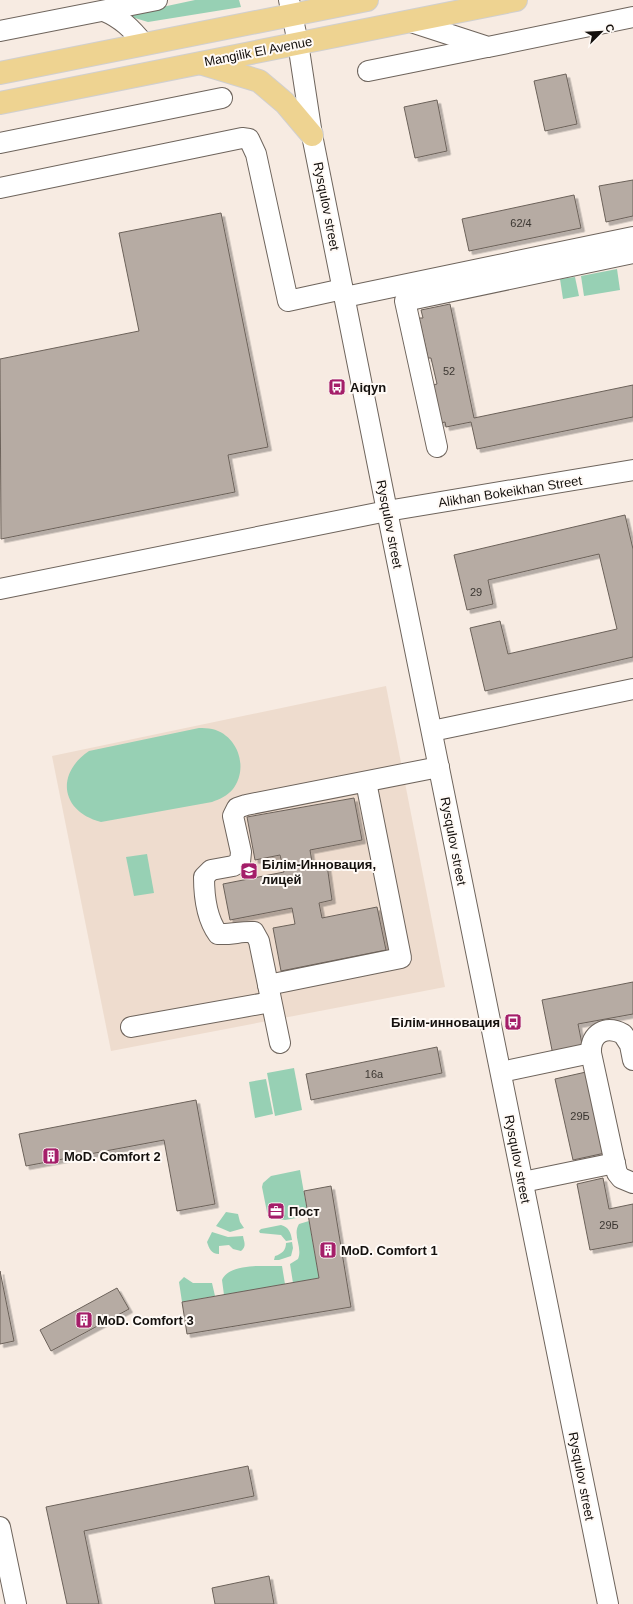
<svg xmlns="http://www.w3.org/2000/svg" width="633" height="1604" viewBox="0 0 633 1604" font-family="Arial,sans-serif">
  <defs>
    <filter id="shadow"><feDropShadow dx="3.5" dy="3.5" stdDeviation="0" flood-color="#0004"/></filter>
  </defs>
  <rect width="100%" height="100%" fill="#f7ebe2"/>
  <path fill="#eedcce" d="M386 686 445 987 111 1051 52 756Z"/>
  <g fill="#97d0b4">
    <path d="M195 0H239L241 7 148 22 125 15Z"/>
    <path d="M617 269 620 290 584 296 581 276Z"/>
    <path d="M575 277 579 296 563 299 560 279Z"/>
    <path d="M199 728C203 728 208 728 212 729 238 735 249 768 233 789 227 796 220 799 212 802L101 822C61 812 55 774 89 751Z"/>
    <path d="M147 854 154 893 134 896 126 857Z"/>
    <path d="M294 1068 302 1110 275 1116 267 1073Z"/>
    <path d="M266 1079 273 1114 255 1118 249 1082Z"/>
    <path d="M300 1170 308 1216 285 1220 270 1217 267 1212 262 1187 263 1183 271 1176Z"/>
    <path d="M226 1212 238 1214 240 1222 244 1228 230 1232 216 1226Z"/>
    <path d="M309 1221 319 1278 293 1283 290 1264 298 1259C303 1247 292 1235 299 1224Z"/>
    <path d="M281 1225C289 1227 291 1233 292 1240L286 1241 281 1235 260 1233 259 1231 261 1229Z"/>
    <path d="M212 1232 228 1237 243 1236C244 1242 247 1246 241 1251L233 1249 229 1245 219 1246V1254C211 1254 209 1248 207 1242Z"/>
    <path d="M292 1242 293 1248 291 1256 279 1260H274L275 1256C282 1254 286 1250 286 1243Z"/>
    <path d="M256 1266H282L285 1284 224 1295 222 1280C227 1268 245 1267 256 1266Z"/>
    <path d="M184 1277 193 1283H212L215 1296 182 1302 179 1282Z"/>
  </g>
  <g fill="#b6aba3" stroke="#6c625a" filter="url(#shadow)">
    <path d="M566 74 577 124 545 131 534 81Z"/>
    <path d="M437 100 447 151 415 158 404 107Z"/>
    <path d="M633 180V216L606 222 599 186Z"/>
    <path d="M574 195 581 228 469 251 462 219Z"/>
    <path d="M221 213 268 447 228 455 235 492 1 539 0 359 139 331 119 233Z"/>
    <path d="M450 304 474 418 633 385V417L477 449 471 422 446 427 445 422 441 423 433 385 437 384 431 358H428L419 318H423L421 310Z"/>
    <path d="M625 515 633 549V657L485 691 470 628 500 621 508 654 617 629 599 554 488 580 493 604 467 610 454 555Z"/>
    <path d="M354 798 362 840 310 850 313 868 327 865 332 900 319 903 322 918 377 907 386 950 281 971 273 928 295 924 292 908 230 920 223 884 284 872 280 855 255 860 247 817Z"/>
    <path d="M633 982V1014L578 1024 583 1049 553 1055 542 1000Z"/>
    <path d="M437 1047 442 1073 311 1100 306 1074Z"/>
    <path d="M586 1072 605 1153 573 1160 555 1079Z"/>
    <path d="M196 1100 215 1204 177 1211 164 1140 26 1166 19 1134Z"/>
    <path d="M603 1178 609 1209 633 1204V1242L590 1250 577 1184Z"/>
    <path d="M331 1186 351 1307 187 1334 182 1302 319 1278 304 1191Z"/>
    <path d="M280 1208 281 1213 272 1214V1210Z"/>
    <path d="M0 1271 14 1341 0 1344Z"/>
    <path d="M117 1288 129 1309 51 1351 40 1330Z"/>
    <path d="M248 1466 254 1496 84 1531 99 1604H67L46 1507Z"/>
    <path d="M269 1576 274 1604H215L212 1588Z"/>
  </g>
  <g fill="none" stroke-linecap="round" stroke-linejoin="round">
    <g stroke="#6e645c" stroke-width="22">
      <g id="minor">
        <path d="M289 0 298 43 312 135 387 511 608 1604"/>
        <path d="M104 11C121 18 132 29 144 44"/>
        <path d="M408 21 488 47 633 17"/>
        <path d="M0 31 157 0"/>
        <path d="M368 71 487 47"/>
        <path d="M0 143 222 98"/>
        <path d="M0 188 242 138 249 139 256 154 288 301 343 289"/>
        <path d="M345 297 633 237"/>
        <path d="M437 447 405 301 633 253"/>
        <path d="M0 589 387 511 633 470"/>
        <path d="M432 731 633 689"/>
        <path d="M268 985 401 958 366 782"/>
        <path d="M131 1027 271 1002"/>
        <path d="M280 1043 259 941 254 932C242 931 231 935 218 934 207 919 204 896 204 877L211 870 233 866 240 862 241 852 233 816 237 808 246 805 439 767"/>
        <path d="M633 1060 630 1045 623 1034C606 1025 590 1033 591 1053L617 1173 621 1178 633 1183"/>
        <path d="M501 1072 591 1053"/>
        <path d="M523 1182 615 1163"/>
        <path d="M0 1527 16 1604"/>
      </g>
    </g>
    <g stroke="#d0cfcf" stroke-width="24">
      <g id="major">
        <path d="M203 64 259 81 285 103 312 135"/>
        <path d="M0 73 367 0"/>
        <path d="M0 103 516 0"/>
      </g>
    </g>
    <use href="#minor" stroke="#fff" stroke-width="20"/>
    <use href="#major" stroke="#eed391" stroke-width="22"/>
  </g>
  <defs>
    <g id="bus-square" transform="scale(0.9)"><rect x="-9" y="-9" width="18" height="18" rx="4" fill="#a41e69" stroke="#fffaf6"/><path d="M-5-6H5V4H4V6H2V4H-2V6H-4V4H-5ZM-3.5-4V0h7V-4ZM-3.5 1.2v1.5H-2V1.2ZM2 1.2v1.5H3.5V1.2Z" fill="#fff"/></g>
    <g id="school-square" transform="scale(0.9)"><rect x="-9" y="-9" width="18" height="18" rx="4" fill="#a41e69" stroke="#fffaf6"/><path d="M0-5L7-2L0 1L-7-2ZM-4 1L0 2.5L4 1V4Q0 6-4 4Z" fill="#fff"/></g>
    <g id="building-square" transform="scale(0.9)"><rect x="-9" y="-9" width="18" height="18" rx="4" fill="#a41e69" stroke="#fffaf6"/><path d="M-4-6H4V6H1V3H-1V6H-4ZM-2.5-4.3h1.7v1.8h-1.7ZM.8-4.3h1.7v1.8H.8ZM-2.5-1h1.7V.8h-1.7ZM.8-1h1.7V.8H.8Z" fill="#fff"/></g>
    <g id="office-square" transform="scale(0.9)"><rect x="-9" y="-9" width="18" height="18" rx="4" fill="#a41e69" stroke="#fffaf6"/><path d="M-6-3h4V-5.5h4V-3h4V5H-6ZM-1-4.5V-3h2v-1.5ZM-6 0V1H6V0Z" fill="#fff"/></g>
  </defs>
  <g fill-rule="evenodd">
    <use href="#bus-square" x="337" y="387"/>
    <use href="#school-square" x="249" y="871"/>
    <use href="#bus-square" x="513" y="1022"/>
    <use href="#building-square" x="51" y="1156"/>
    <use href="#office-square" x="276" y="1211"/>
    <use href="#building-square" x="328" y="1250"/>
    <use href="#building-square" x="84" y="1320"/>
  </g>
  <g text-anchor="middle" stroke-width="4" stroke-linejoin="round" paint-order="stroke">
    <g font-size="11" fill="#3c3732">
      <text x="521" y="227">62/4</text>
      <text x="449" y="375">52</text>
      <text x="476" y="596">29</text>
      <text x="374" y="1078">16а</text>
      <text x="580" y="1120">29Б</text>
      <text x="609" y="1229">29Б</text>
    </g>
    <g font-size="13" fill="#14100d" stroke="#fffaf6">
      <text transform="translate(258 51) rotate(-11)" y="5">Mangilik El Avenue</text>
      <text transform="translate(327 206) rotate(79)" y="5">Rysqulov street</text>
      <text transform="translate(510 491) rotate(-9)" y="5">Alikhan Bokeikhan Street</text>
      <text transform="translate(390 524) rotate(79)" y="5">Rysqulov street</text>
      <text transform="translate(454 841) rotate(79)" y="5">Rysqulov street</text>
      <text transform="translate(518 1159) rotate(79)" y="5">Rysqulov street</text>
      <text transform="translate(582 1476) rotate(79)" y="5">Rysqulov street</text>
    </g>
    <g font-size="13" font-weight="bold" fill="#14100d" stroke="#fffaf6" text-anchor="start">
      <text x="350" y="392">Aiqyn</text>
      <text x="262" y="869">Білім-Инновация,<tspan x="262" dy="15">лицей</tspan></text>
      <text x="500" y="1027" text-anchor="end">Білім-инновация</text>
      <text x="64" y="1161">МoD. Comfort 2</text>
      <text x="289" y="1216">Пост</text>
      <text x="341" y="1255">МoD. Comfort 1</text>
      <text x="97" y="1325">МoD. Comfort 3</text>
    </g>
  </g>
  <g transform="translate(601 32) rotate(66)" stroke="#fffaf6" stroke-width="3" paint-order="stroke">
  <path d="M0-3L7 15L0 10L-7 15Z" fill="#14100d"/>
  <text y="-6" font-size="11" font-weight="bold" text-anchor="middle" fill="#14100d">С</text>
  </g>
</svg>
